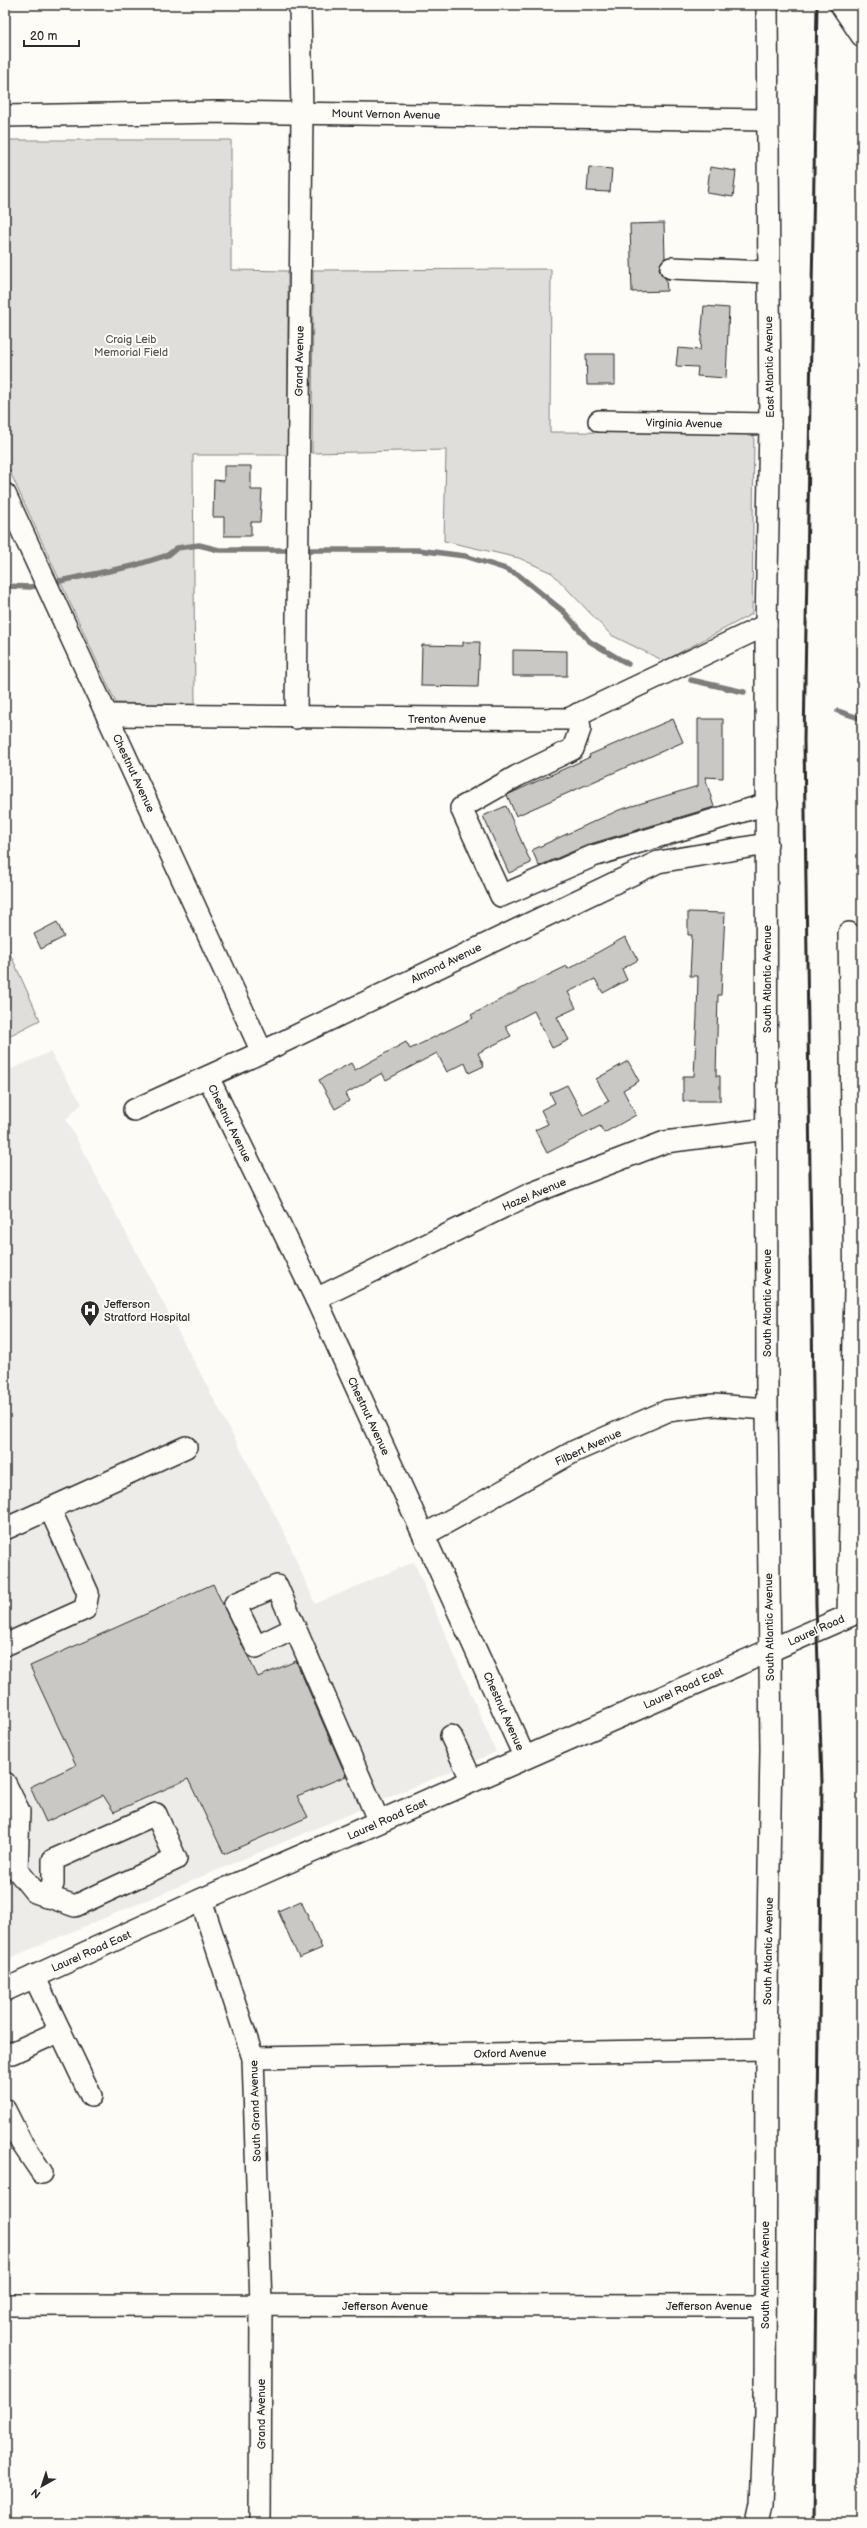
<svg xmlns="http://www.w3.org/2000/svg" width="867" height="2528" viewBox="0 0 867 2528" font-family="'Balsamiq Sans',sans-serif">
  <rect width="100%" height="100%" fill="#fdfcf7"/>
  <filter id="ink" filterUnits="userSpaceOnUse"><feTurbulence type="fractalNoise" baseFrequency=".025" numOctaves="2"/><feDisplacementMap in="SourceGraphic" scale="8" xChannelSelector="R" yChannelSelector="G"/><feConvolveMatrix kernelMatrix="1 2 1 2 8 2 1 2 1" color-interpolation-filters="sRGB"/></filter>
  <g filter="url(#ink)">
    <path fill="#edece8" d="M50 1052 82 1104 66 1119 285 1534 315 1604 414 1562 496 1752 5 1960V1072Z"/>
    <g fill="#dfdeda" stroke="#858482">
      <path d="M5 140H231V270L288 271V455H193L195 705 116 703 5 461Z"/>
      <path d="M551 269 550 432 754 433 752 614 664 661 611 635 552 573 519 558 444 541 446 450 312 453 313 270Z"/>
      <path d="M5 942 40 1020 5 1038Z"/>
    </g>
    <g fill="none" stroke-linecap="round" stroke-linejoin="round">
      <g stroke="#7e7d7b" stroke-width="5.5">
        <path d="M5 586 30 587 133 566 168 555 177 548 199 545 219 550H418L465 556 503 568 517 574 564 612 589 641 628 664"/>
        <path d="M691 680 744 692"/>
        <path d="M838 711 862 719"/>
      </g>
    </g>
    <g fill="#c9c8c4" stroke="#2b2b2b">
      <path d="M589 167 612 169 610 192 587 191Z"/>
      <path d="M710 167 736 171 733 197 707 193Z"/>
      <path d="M664 223 665 258 659 268 661 274 666 279 667 291 632 292 630 224Z"/>
      <path d="M704 306 729 308 726 378 697 376 698 367 676 366 678 348 700 350Z"/>
      <path d="M586 354H615V385H587Z"/>
      <path d="M224 466H251V490H262L260 522H251V536H224V517H213L214 480 224 481Z"/>
      <path d="M463 642H480L478 687 421 686 422 645 463 646Z"/>
      <path d="M513 650 567 651V676H513Z"/>
      <path d="M673 719 683 742 516 816 507 795 590 757 589 755Z"/>
      <path d="M698 719H723V778L705 777 714 807 590 844 539 866 532 850 619 810 698 786Z"/>
      <path d="M506 806 531 863 509 873 483 816Z"/>
      <path d="M688 912 725 913 721 995H718L716 1076H720V1101H683V1076H694L697 1016 698 976H690L692 935H688Z"/>
      <path d="M57 922 64 937 41 949 34 934Z"/>
      <path d="M625 937 638 960 622 969 627 980 603 993 595 979 568 992 576 1008 557 1017 569 1040 552 1048 534 1011 505 1026 511 1036 478 1053 484 1066 469 1073 465 1063 447 1072 437 1053 386 1080 382 1073 345 1094 349 1101 335 1109 319 1080 351 1063 355 1070 406 1042 410 1049 473 1018 471 1015 534 982 567 966 568 969Z"/>
      <path d="M628 1061 639 1081 623 1090 636 1115 604 1133 600 1126 547 1153 535 1130 548 1124 541 1110 555 1103 550 1093 567 1085 583 1115 609 1101 596 1079Z"/>
      <path d="M213 1584 258 1677 296 1661 346 1776 297 1796 308 1817 224 1854 188 1779 114 1812 103 1795 46 1822 30 1787 76 1765 30 1666Z"/>
      <path d="M301 1901 322 1948 299 1958 278 1911Z"/>
    </g>
    <g fill="none" stroke-linecap="round" stroke-linejoin="round">
      <g stroke="#2b2b2b" stroke-width="24">
        <g id="minor">
          <path d="M841 5 862 36"/>
          <path d="M5 116 217 112 767 120"/>
          <path d="M671 268 768 272"/>
          <path d="M599 421 770 424"/>
          <path d="M5 494 262 1052"/>
          <path d="M578 714 580 729 573 749 517 776 461 808 501 896 593 856 767 804"/>
          <path d="M107 715 568 719 766 625"/>
          <path d="M296 718 302 113 300 5"/>
          <path d="M208 1077 316 1299 525 1758"/>
          <path d="M134 1110 262 1052 658 862 767 844"/>
          <path d="M316 1299 530 1194 665 1142 767 1129"/>
          <path d="M5 1529 186 1447"/>
          <path d="M424 1535 575 1451 667 1411 714 1405 767 1409"/>
          <path d="M848 1616 855 1290 849 933"/>
          <path d="M295 1628 256 1647 235 1604 277 1586 379 1822"/>
          <path d="M5 1645 85 1609 88 1593 50 1509"/>
          <path d="M451 1736 472 1781"/>
          <path d="M5 1783 19 1811 17 1870 35 1892 75 1906 176 1859 156 1814 53 1860V1884L46 1897"/>
          <path d="M201 1900 253 2058 261 2305 260 2523"/>
          <path d="M34 1976 91 2096"/>
          <path d="M12 2053 60 2031"/>
          <path d="M253 2058 766 2049"/>
          <path d="M5 2110 21 2142 42 2173"/>
          <path d="M5 2305 765 2306"/>
          <path d="M757 2523 761 2504 765 2413 766 2049 771 1749 767 1409 766 625 770 424 767 5"/>
        </g>
      </g>
      <g stroke="#2b2b2b" stroke-width="25">
        <path id="major" d="M5 1990 201 1900 862 1610"/>
      </g>
      <use href="#minor" stroke="#fdfcf7" stroke-width="21"/>
      <use href="#major" stroke="#fdfcf7" stroke-width="22"/>
      <path stroke="#2b2b2b" stroke-width="3" d="M813 2523 822 1782 816 1605 804 740 817 5"/>
    </g>
  </g>
  <defs>
    <g id="hospital-pin" transform="scale(1)"><path d="M0 17L-7.5 6A9.5 9.5 0 1 1 7.5 6Z" fill="#2b2b2b" stroke="#fdfcf7"/><path d="M-5-5h3v3.5h4V-5h3V5h-3V1.5h-4V5h-3Z" fill="#fff"/></g>
  </defs>
  <g fill-rule="evenodd">
    <use href="#hospital-pin" x="90" y="1310"/>
  </g>
  <g text-anchor="middle" stroke-width="4" stroke-linejoin="round" paint-order="stroke">
    <g font-size="11" fill="#2b2b2b" stroke="#fdfcf7">
      <text transform="translate(386 114) rotate(1)" y="4">Mount Vernon Avenue</text>
      <text transform="translate(299 361) rotate(-89)" y="4">Grand Avenue</text>
      <text transform="translate(769 367) rotate(-91)" y="4">East Atlantic Avenue</text>
      <text transform="translate(684 423) rotate(1)" y="4">Virginia Avenue</text>
      <text x="447" y="723">Trenton Avenue</text>
      <text transform="translate(134 773) rotate(65)" y="4">Chestnut Avenue</text>
      <text transform="translate(446 963) rotate(-26)" y="4">Almond Avenue</text>
      <text transform="translate(767 979) rotate(-90)" y="4">South Atlantic Avenue</text>
      <text transform="translate(230 1123) rotate(64)" y="4">Chestnut Avenue</text>
      <text transform="translate(534 1194) rotate(-23)" y="4">Hazel Avenue</text>
      <text transform="translate(767 1303) rotate(-90)" y="4">South Atlantic Avenue</text>
      <text transform="translate(369 1416) rotate(65)" y="4">Chestnut Avenue</text>
      <text transform="translate(588 1447) rotate(-25)" y="4">Filbert Avenue</text>
      <text transform="translate(769 1627) rotate(-91)" y="4">South Atlantic Avenue</text>
      <text transform="translate(816 1630) rotate(-24)" y="4">Laurel Road</text>
      <text transform="translate(683 1688) rotate(-24)" y="4">Laurel Road East</text>
      <text transform="translate(504 1711) rotate(66)" y="4">Chestnut Avenue</text>
      <text transform="translate(387 1819) rotate(-24)" y="4">Laurel Road East</text>
      <text transform="translate(91 1951) rotate(-24)" y="4">Laurel Road East</text>
      <text transform="translate(768 1951) rotate(-89)" y="4">South Atlantic Avenue</text>
      <text transform="translate(510 2053) rotate(-1)" y="4">Oxford Avenue</text>
      <text transform="translate(255 2111) rotate(-92)" y="4">South Grand Avenue</text>
      <text transform="translate(765 2275) rotate(-90)" y="4">South Atlantic Avenue</text>
      <text x="385" y="2310">Jefferson Avenue</text>
      <text x="709" y="2310">Jefferson Avenue</text>
      <text transform="translate(261 2414) rotate(-90)" y="4">Grand Avenue</text>
    </g>
    <g font-size="11" fill="#585857" stroke="#fdfcf7">
      <text x="131" y="343">Craig Leib<tspan x="131" dy="13">Memorial Field</tspan></text>
    </g>
    <g font-size="11" fill="#2b2b2b" stroke="#fdfcf7" text-anchor="start">
      <text x="104" y="1308">Jefferson<tspan x="104" dy="13">Stratford Hospital</tspan></text>
    </g>
  </g>
  <rect width="867" height="2528" fill="none" stroke="#fdfcf7" stroke-width="20"/>
  <rect x="10" y="10" width="847" height="2508" fill="none" stroke="#2b2b2b" stroke-width="1.5" filter="url(#ink)"/>
  <g transform="translate(42 2486) rotate(219)" stroke="#fdfcf7" stroke-width="3" paint-order="stroke">
  <path d="M0-3L7 15L0 10L-7 15Z" fill="#2b2b2b"/>
  <text y="-6" font-size="11" font-weight="bold" text-anchor="middle" fill="#2b2b2b">N</text>
  </g>
  <path d="M24 40v6h55v-6" fill="none" stroke="#2b2b2b" stroke-width="2"/>
  <text x="30" y="40" font-size="12" fill="#2b2b2b" stroke="#fdfcf7" stroke-width="3" paint-order="stroke">20 m</text>
</svg>
